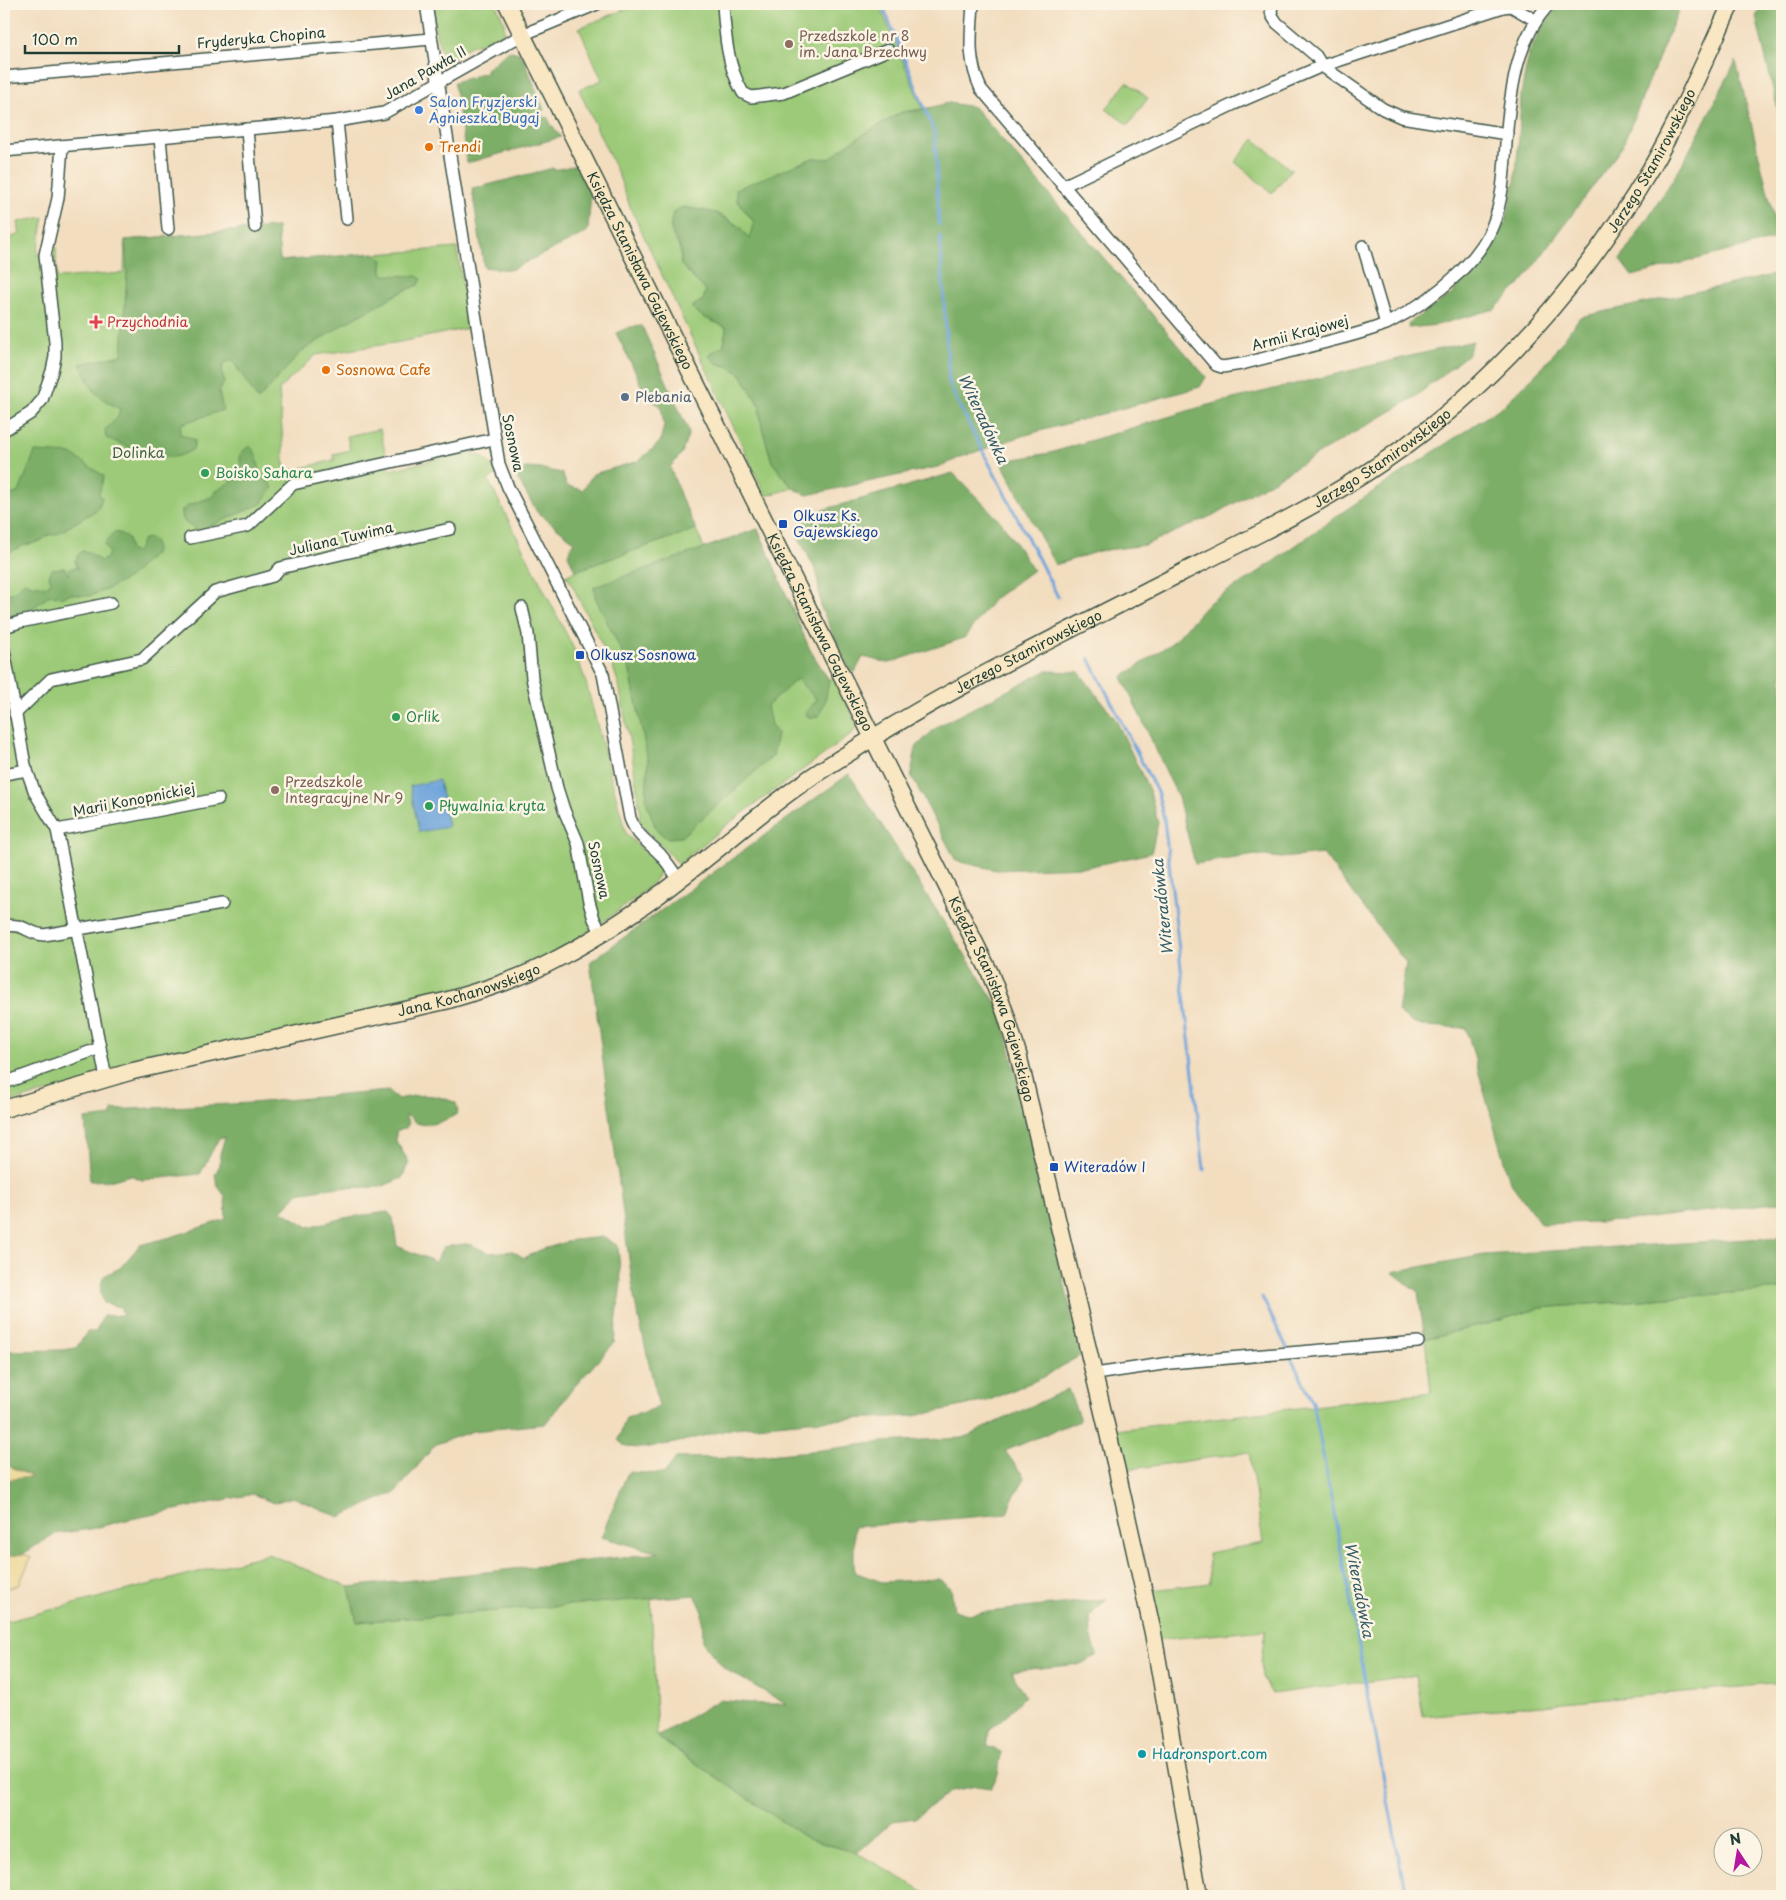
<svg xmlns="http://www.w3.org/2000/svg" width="1786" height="1900" viewBox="0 0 1786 1900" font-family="'Playpen Sans',sans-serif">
  <rect width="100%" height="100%" fill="#fcf5e5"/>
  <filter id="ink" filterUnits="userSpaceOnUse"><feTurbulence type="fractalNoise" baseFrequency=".02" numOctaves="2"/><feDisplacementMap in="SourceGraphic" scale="10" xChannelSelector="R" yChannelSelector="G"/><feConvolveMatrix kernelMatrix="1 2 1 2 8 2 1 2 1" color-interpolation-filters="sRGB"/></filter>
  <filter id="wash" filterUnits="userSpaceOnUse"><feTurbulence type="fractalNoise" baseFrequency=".0096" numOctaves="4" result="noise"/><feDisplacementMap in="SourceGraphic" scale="20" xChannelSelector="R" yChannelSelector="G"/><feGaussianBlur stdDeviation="1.12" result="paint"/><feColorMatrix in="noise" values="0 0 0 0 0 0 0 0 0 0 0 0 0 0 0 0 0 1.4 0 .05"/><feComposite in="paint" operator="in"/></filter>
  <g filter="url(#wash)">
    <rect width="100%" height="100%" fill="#f2ddbf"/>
    <g fill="#9cca78" stroke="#5e8456">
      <path d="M432 4H496L504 22V33L493 40 470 46 453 58 444 60 436 35Z"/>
      <path d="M638 4H879L923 109 902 112 862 135 842 149 830 159 813 158 776 174 737 200 754 222 749 239C731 213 711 212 682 207L672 235 680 249 681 265 706 291 703 300 691 307 703 317 726 327 724 345 709 355 716 363 730 367 741 374 759 405 762 427 772 462 793 488 766 496 631 209 618 174 579 90 602 80 579 28Z"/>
      <path d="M1127 82 1148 98 1128 125 1106 109Z"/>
      <path d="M1254 139 1291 170 1272 193 1235 162Z"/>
      <path d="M44 217 37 255 56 246 57 278 124 273 125 240 277 227 280 261 457 248 469 328 400 342 316 355 279 389 285 472 334 460 333 454 350 450 347 436 380 429 389 470 464 453C480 452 490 461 497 474L488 480 573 647 585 679 626 834 652 859 660 870C656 883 642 892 632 900 597 928 561 951 520 970 504 977 486 982 470 988L4 1103V240L20 234 18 222Z"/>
      <path d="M696 529 704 548 758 529 810 650 829 680 832 676 843 694 857 726 852 734 725 826 679 864 640 824 639 817 640 811 633 761 619 685 613 667 568 577 562 578 575 571Z"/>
      <path d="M1782 1289V1683L1423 1716 1416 1675 1272 1694 1262 1677 1261 1662 1265 1630 1155 1640 1144 1591 1210 1583 1208 1553 1263 1543 1249 1452 1117 1471 1107 1431 1431 1392 1425 1339 1487 1324 1540 1308Z"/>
      <path d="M268 1554 349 1587 357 1622 651 1598 657 1737 808 1839 857 1853 932 1896H4V1622Z"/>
    </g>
    <g fill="#7dae68" stroke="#4e764e">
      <path d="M1560 4H1681L1622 147 1522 282 1495 309 1437 325 1408 328 1409 323 1452 294 1475 264 1490 251 1506 220 1515 181 1519 138 1521 94 1529 53 1542 27Z"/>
      <path d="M1762 4H1782V128L1756 17Z"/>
      <path d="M511 51 519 53 524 59 544 110 541 111 544 118 547 117 552 126 561 137 467 163 454 82 472 77 481 73 483 74 487 72 486 69C495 64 501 54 511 51Z"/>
      <path d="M1736 61 1779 238 1632 276 1620 260 1681 167Z"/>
      <path d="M949 103 974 107 1206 377 1200 387 1022 436 961 457 942 466 807 495 793 488 772 462 762 427 759 405 741 374 730 367 716 363 708 355 724 345 726 327 703 317 691 307 703 300 706 291 681 265C681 259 681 253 680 248 674 231 667 234 673 213L682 207 716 213 740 227 749 239 754 222 737 200 736 189 813 158 830 159 841 149 862 135 902 112 915 111Z"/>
      <path d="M577 165 591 194 588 229 586 233 510 270 484 267 472 189 553 168 554 170Z"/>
      <path d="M277 227 280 261 374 253 383 260 382 268 383 275 416 276 422 279 418 285 399 293 344 324 301 352 258 400 232 360 224 363 222 372 224 382 219 392 223 410 181 424 180 434 195 440 193 449C166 469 134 448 106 438L105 430 118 417 120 409C94 396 92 390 80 364L122 355 127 272 125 240Z"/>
      <path d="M1782 273V1202L1624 1221 1541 1224 1510 1182 1466 1028 1422 1026 1412 1023 1398 1012 1406 963 1323 854 1281 858 1256 855 1195 864 1178 797 1122 677 1173 642 1210 602 1253 576 1341 513 1503 406 1544 366 1580 317Z"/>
      <path d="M642 326 689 432 682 453 670 467 681 497 696 529 575 571 568 554 574 541 537 512 516 476 525 468 543 469 562 473 567 486 583 490 593 474 639 461 660 442 664 425 661 406 646 397 636 373 616 333 630 327Z"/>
      <path d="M1473 341 1468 354 1415 397 1216 514 1145 545 1099 551 1055 565 1003 465 1015 459 1050 453 1204 406Z"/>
      <path d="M249 446C259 453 256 462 261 471 265 477 270 481 273 488L261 504 199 531C188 525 181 524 182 510L189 505 212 497 215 492 241 475 240 454Z"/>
      <path d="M35 452 71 454 104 476 99 494 102 498 98 509 57 534 48 535 41 541 22 546 4 555V498L19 492Z"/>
      <path d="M953 473 1002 523 1033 570 994 599 964 638 889 663 863 657 855 672H851L821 608 817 573 796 532 808 514Z"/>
      <path d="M758 529 810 650 829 681 825 702 819 716 810 719 805 712 817 700 797 679 767 706 771 725 777 733 773 756 681 837 666 838 656 829 646 801 648 760 629 667 595 597 594 587Z"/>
      <path d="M114 532 119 533 128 538 130 551 137 552 143 539 150 538 155 542 156 552 129 578 106 590 89 596 70 594 60 598 58 596 50 595 30 610 4 619V595L14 592 24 582 35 586 37 584 46 587 51 582 49 576 52 569 65 568 68 575 69 569 76 567 78 569 75 561 78 555 82 551 89 552 100 561 106 559 109 553 104 544Z"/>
      <path d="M1046 671 1079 672 1116 720 1150 792 1158 823 1151 853 1087 867 996 870 956 861 911 775 916 747 938 726Z"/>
      <path d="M849 774 1001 1011 1081 1355 1044 1377 987 1401 914 1416 807 1421 735 1428 675 1443 642 1448 626 1447 618 1440 626 1418 659 1407 634 1297 590 962Z"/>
      <path d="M388 1091 398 1099C422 1094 433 1093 456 1103L458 1113C448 1120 427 1129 415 1122 410 1119 411 1116 405 1116L409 1123 406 1128 396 1132V1141L409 1162 402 1178 381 1187 329 1188 298 1193 282 1211 308 1227 349 1217 388 1212 393 1218 397 1246 436 1262 443 1247 465 1244 472 1245 489 1253 513 1251 524 1258 540 1250 573 1240 604 1237 618 1246 621 1282 614 1343 574 1387 545 1424 473 1431 436 1444 396 1492 339 1517 293 1497 273 1503 253 1494 126 1520 91 1529 54 1534 23 1554 4 1557V1480L31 1476 4 1464V1351L61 1350 76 1348 87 1332H96L103 1316 123 1315 120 1307 104 1303C99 1293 100 1286 104 1276L120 1268 140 1245 171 1237 226 1219 225 1196 217 1185 215 1174 220 1165V1154L225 1137 219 1138 200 1174 142 1180 130 1175 113 1180 90 1181 85 1119 112 1116V1110L251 1103Z"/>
      <path d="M1782 1237V1289L1540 1308 1487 1324 1425 1339 1418 1292 1392 1272 1484 1255Z"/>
      <path d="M1068 1389 1080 1420 1005 1451 1025 1478 1012 1500 1007 1514 854 1527V1572L882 1582 939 1579 951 1588 954 1610 968 1614 1107 1599 1090 1616 1091 1634 1097 1655 1081 1664 1011 1671 1025 1696 1002 1720 990 1729 987 1746 1001 1752 998 1775 991 1788 976 1786 951 1791 915 1818 893 1821 857 1853 808 1839 657 1737 719 1700 760 1704H786L725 1669 703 1643 702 1609 695 1595 357 1622 349 1587 659 1553 601 1537 628 1472 664 1474 676 1458 745 1457 822 1450 882 1442 963 1438Z"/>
    </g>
    <g fill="#eeda9e" stroke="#868c69">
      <path d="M4 1464 32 1477 4 1480Z"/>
      <path d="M23 1554 31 1557 19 1585 4 1589V1557Z"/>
    </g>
    <path fill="#6ca3da" stroke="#467087" d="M439 780 448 827 419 832 410 786Z"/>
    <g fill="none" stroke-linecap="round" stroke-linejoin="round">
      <g stroke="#6ca3da" stroke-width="3">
        <path d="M882 4 932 126 935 137 939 225"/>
        <path d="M940 236 949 382 955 397 1058 597"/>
        <path d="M1089 658 1158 794 1164 819 1204 1170"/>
        <path d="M1262 1297 1288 1350"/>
        <path d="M1290 1356 1313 1402 1406 1896"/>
      </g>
    </g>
  </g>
  <g filter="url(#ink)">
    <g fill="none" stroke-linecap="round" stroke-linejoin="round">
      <g stroke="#3f5549" stroke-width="14">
        <g id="street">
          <path d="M426 4 499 464 508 487 603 674 630 818C636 835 648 842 660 854 667 862 673 871 679 880"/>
          <path d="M723 4C725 34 727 66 743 93L751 97 784 93 888 50"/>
          <path d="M973 4C971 36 967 59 981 89L1216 365 1222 367 1242 364C1272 356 1301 349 1330 341 1349 336 1370 331 1388 323 1414 310 1438 293 1459 273 1472 260 1485 245 1492 227 1506 194 1504 155 1508 119 1513 77 1520 36 1549 4"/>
          <path d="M1273 4C1269 12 1272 16 1277 23L1316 56 1322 66 1383 109 1401 117 1507 134"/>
          <path d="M4 77 431 39"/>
          <path d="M337 121 347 219"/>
          <path d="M247 129 255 227"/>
          <path d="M160 137 168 229"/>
          <path d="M4 151 337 121 384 113 522 35 597 4"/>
          <path d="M1063 186 1234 104 1322 66 1503 7 1511 6 1535 20"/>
          <path d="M1363 246 1386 324"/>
          <path d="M4 430 31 413 42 400 52 371 55 357V342L45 255 58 198 62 146"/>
          <path d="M190 538 248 526 293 484 494 439"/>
          <path d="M522 608 528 634 532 678 557 788 564 810 578 843 589 902 594 919 602 934"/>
          <path d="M4 627 20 622 111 603"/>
          <path d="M4 650 25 765 35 793 57 830 106 1078"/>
          <path d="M15 714 51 679 142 659 215 592 273 576 280 568 450 529"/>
          <path d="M4 774 27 770"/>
          <path d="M57 830 218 799"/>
          <path d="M4 926C26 923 25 933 44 935L222 904"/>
          <path d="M4 1083 100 1048"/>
          <path d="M1095 1374 1170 1363 1418 1342"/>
        </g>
      </g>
      <g stroke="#3f5549" stroke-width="19">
        <g id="secondary">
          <path id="s1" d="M507 4 990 973 1006 1015 1018 1054 1117 1471 1153 1633 1199 1896"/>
          <path id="s2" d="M4 1109 133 1071 445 1001C483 990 520 979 555 960 599 937 642 909 681 878 723 846 763 810 807 780 825 767 845 756 863 744 965 680 1075 628 1181 573 1251 538 1322 504 1387 459 1494 385 1584 282 1650 170 1681 116 1705 60 1731 4"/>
        </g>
      </g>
      <use href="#street" stroke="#fff" stroke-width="11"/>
      <use href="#secondary" stroke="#f9e7c3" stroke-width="16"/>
    </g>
  </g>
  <g fill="#8d6e63" stroke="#fcf5e5" stroke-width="2">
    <circle cx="789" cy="44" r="5"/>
    <circle cx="275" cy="790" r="5"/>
  </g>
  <circle fill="#3f7fe0" stroke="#fcf5e5" stroke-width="2" cx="419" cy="110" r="5"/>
  <g fill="#e8710a" stroke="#fcf5e5" stroke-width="2">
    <circle cx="429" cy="147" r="5"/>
    <circle cx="326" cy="370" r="5"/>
  </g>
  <path fill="#e0444e" stroke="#fcf5e5" stroke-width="2" d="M93.5 314.5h5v5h5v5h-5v5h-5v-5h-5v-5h5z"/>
  <circle fill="#5c6f8a" stroke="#fcf5e5" stroke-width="2" cx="625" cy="397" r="5"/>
  <g fill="#2e9e5b" stroke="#fcf5e5" stroke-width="2">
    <circle cx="205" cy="473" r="5"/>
    <circle cx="396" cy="717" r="5"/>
    <circle cx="429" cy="806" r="5"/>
  </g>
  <g fill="#1a4fb4" stroke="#fcf5e5" stroke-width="2">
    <rect x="778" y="519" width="10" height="10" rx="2.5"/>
    <rect x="575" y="650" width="10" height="10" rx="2.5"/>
    <rect x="1049" y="1162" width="10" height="10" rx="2.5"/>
  </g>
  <circle fill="#0f9aa8" stroke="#fcf5e5" stroke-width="2" cx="1142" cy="1754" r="5"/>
  <g text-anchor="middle" stroke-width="5" stroke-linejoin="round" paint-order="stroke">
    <g font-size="14" fill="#785e54" stroke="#fcf5e5" text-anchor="start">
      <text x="799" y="41">Przedszkole nr 8<tspan x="799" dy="16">im. Jana Brzechwy</tspan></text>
      <text x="285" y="787">Przedszkole<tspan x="285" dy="16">Integracyjne Nr 9</tspan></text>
    </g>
    <g font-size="14" fill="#1f3d34" stroke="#fcf5e5">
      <text transform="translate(261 38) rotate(-5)" y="5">Fryderyka Chopina</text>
      <text transform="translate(425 73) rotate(-30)" y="5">Jana Pawła II</text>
      <text dy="5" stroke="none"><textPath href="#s2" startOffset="1948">Jerzego Stamirowskiego</textPath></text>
      <text dy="5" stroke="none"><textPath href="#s1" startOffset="298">Księdza Stanisława Gajewskiego</textPath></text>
      <text transform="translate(1300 333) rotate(-15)" y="5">Armii Krajowej</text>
      <text transform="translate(513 443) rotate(78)" y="5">Sosnowa</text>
      <text dy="5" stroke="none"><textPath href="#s2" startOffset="1542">Jerzego Stamirowskiego</textPath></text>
      <text transform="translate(341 539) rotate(-13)" y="5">Juliana Tuwima</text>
      <text dy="5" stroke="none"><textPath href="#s1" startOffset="702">Księdza Stanisława Gajewskiego</textPath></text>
      <text dy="5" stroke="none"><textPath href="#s2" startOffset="1138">Jerzego Stamirowskiego</textPath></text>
      <text transform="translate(134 800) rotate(-11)" y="5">Marii Konopnickiej</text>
      <text transform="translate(599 870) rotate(78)" y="5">Sosnowa</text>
      <text dy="5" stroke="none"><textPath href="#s2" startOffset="480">Jana Kochanowskiego</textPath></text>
      <text dy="5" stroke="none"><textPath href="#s1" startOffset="1108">Księdza Stanisława Gajewskiego</textPath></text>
    </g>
    <g font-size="14" fill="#366cbe" stroke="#fcf5e5" text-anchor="start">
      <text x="429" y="107">Salon Fryzjerski<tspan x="429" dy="16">Agnieszka Bugaj</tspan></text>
    </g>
    <g font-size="14" fill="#c56008" stroke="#fcf5e5" text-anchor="start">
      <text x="439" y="152">Trendi</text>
      <text x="336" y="375">Sosnowa Cafe</text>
    </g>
    <g font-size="14" fill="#be3a42" stroke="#fcf5e5" text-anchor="start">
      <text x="107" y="327">Przychodnia</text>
    </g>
    <g font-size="14" fill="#4e5e75" stroke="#fcf5e5" text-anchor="start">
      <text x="635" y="402">Plebania</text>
    </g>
    <g font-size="14" fill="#3e6045" stroke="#fcf5e5">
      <text x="138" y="458">Dolinka</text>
    </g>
    <g font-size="14" fill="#27864d" stroke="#fcf5e5" text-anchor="start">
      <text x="215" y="478">Boisko Sahara</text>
      <text x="406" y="722">Orlik</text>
      <text x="439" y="811">Pływalnia kryta</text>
    </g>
    <g font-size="14" fill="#164399" stroke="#fcf5e5" text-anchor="start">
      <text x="793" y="521">Olkusz Ks.<tspan x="793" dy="16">Gajewskiego</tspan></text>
      <text x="590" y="660">Olkusz Sosnowa</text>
      <text x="1064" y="1172">Witeradów I</text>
    </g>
    <g font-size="14" fill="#0d838f" stroke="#fcf5e5" text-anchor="start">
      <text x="1152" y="1759">Hadronsport.com</text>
    </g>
    <g font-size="15" font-style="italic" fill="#365c66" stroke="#fcf5e5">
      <text transform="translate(983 419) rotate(65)" y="5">Witeradówka</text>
      <text transform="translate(1163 907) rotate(-96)" y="5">Witeradówka</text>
      <text transform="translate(1359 1590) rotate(79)" y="5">Witeradówka</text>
    </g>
  </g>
  <rect width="1786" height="1900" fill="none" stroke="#fcf5e5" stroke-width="20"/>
  <g transform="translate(1738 1852) rotate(348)"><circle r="24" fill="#fcf5e5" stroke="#a4ab9e"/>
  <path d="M0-4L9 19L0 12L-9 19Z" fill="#b5179e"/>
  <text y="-8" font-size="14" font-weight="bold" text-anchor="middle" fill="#1f3d34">N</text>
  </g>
  <path d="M25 45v8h154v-8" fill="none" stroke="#1f3d34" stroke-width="2.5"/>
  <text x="32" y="45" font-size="15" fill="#1f3d34" stroke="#fcf5e5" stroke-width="4" paint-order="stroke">100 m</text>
</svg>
